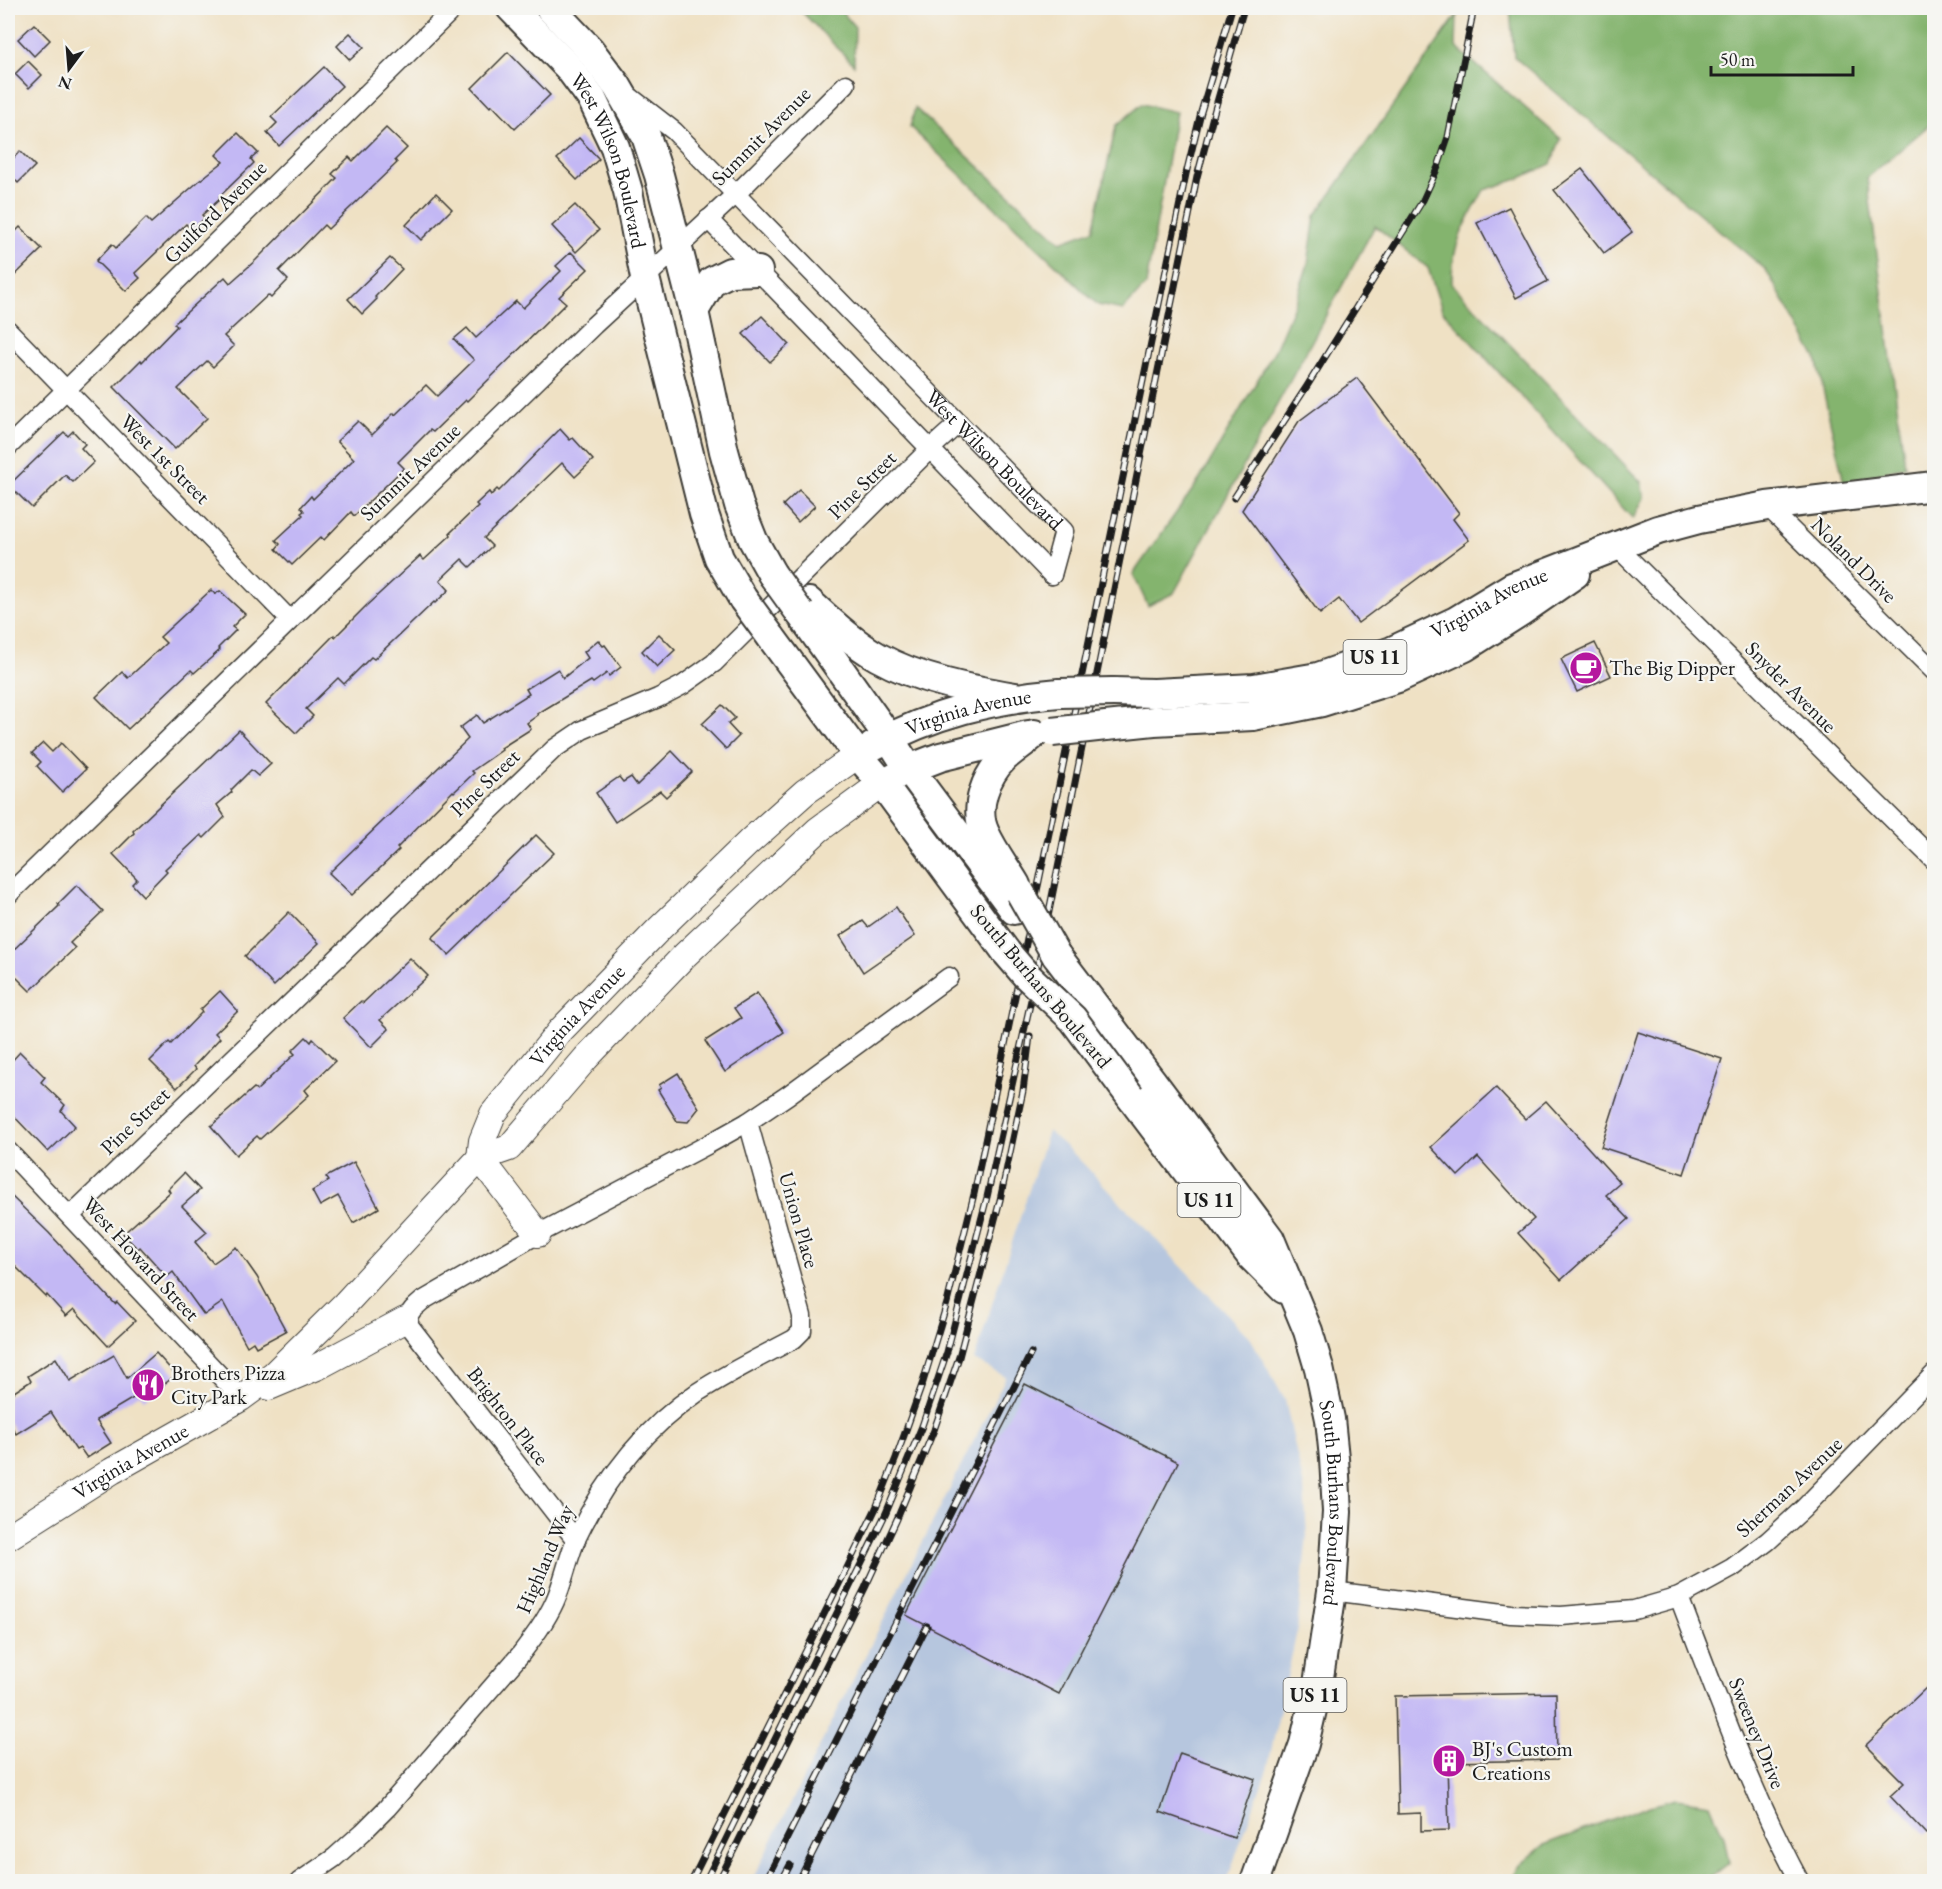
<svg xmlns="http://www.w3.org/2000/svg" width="1942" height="1889" viewBox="0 0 1942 1889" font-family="'EB Garamond',serif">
  <rect width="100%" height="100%" fill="#f6f6f2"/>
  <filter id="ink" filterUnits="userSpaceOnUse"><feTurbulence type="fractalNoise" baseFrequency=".0167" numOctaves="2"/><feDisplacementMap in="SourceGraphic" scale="12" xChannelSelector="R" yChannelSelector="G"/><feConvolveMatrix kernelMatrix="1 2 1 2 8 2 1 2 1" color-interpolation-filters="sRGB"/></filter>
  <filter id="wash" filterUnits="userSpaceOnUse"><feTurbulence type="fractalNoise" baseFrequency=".008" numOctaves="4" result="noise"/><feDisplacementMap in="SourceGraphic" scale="24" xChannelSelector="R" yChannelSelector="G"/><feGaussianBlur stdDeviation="1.35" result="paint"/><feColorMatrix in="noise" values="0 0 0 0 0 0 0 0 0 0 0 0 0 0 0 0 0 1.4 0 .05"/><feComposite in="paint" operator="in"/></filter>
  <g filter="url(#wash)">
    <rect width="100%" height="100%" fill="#efe1c4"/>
    <path fill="#b6c6de" d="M1048 1131 1075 1155 1251 1339 1285 1400 1304 1488 1307 1535 1297 1631 1267 1770 1231 1869 1225 1882H751L1006 1377 974 1360Z"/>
    <g fill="#84b46e" stroke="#506845" stroke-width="1.5">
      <path d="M798 8H839L855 27 854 65Z"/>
      <path d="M1510 8H1934V121L1867 178 1905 466 1844 483 1816 358 1766 270 1514 57Z"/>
      <path d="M1457 15 1456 47 1561 139 1551 164 1518 179 1484 190C1466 223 1451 244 1452 284L1641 482 1644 498 1633 519 1442 310 1428 268 1375 226 1174 593 1148 606 1133 574 1200 479 1275 350 1297 298 1308 264 1315 216Z"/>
      <path d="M1142 104 1176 112 1146 285 1123 310 1098 305 910 127 915 108 1061 242 1093 230 1116 126Z"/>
      <path d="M1676 1799 1710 1804 1724 1837 1729 1863 1706 1881H1511L1518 1867 1544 1845 1642 1808Z"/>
    </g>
    <g id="blocks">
      <g fill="#c3b8f4">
        <path d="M34 24 50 40 34 56 18 39Z"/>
        <path d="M350 33 364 47 350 60 337 46Z"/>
        <path d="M508 52 550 95 515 129 492 105 490 107 472 88Z"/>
        <path d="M28 61 42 75 29 88 15 74Z"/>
        <path d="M324 67 342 86 279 146 267 133 277 123 271 117Z"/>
        <path d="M386 128 407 148 395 160 397 163 328 229 324 225 279 271 288 280 271 298 268 295 224 336 234 346 213 367 207 361 178 389 207 418 175 449 114 387 141 360 142 362 177 326 174 324 225 277 230 283 256 260 337 178 332 174 349 157 353 161Z"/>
        <path d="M238 133 258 153 251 159 254 163 219 197 220 199 202 215 205 218 192 230 186 224 135 273 140 278 126 291 96 261 112 244 116 248 146 218 151 223 199 181 223 162 216 155Z"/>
        <path d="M579 138 599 159 577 180 557 159Z"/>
        <path d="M20 151 35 166 18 183 8 173V164Z"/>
        <path d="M1582 169 1632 232 1604 253 1554 190Z"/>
        <path d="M436 193 452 209 421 240 406 225Z"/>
        <path d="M575 205 599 230 576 252 552 226Z"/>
        <path d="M1509 207 1548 281 1516 298 1477 223Z"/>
        <path d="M20 227 42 249 8 282V239Z"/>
        <path d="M571 252 588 269 559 297 566 303 467 401 466 400 433 432 430 430 398 462 404 468 354 516 351 512 324 540 321 537 292 565 276 549 280 544 276 540 303 515 301 513 304 511 301 507 311 496 313 499 354 459 337 441 358 421 372 435 394 413 395 415 426 385 437 396 474 360 454 339 467 328 476 338 516 301 523 308 561 271 556 266Z"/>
        <path d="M390 258 402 269 375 297 377 299 362 314 348 299Z"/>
        <path d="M762 316 789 344 770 362 743 334Z"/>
        <path d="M1357 378 1459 513 1453 519 1469 540 1358 623 1339 599 1320 614 1242 510 1299 421Z"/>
        <path d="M560 429 570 440 573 438 593 460 575 477 562 463 484 538 492 546 470 567 462 559 440 580 449 590 435 603 434 602 374 659 371 657 344 684 338 678 306 709 313 716 296 733 266 704 334 635 335 637 367 605 420 556 424 560 451 535 450 533 478 506 476 504 489 492 491 495 497 489 499 491Z"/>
        <path d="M73 431 85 444 81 448 94 462 73 482 65 475 32 508 9 485 64 432 68 436Z"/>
        <path d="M799 490 815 506 798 522 783 505Z"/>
        <path d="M211 590 215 594 220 591 245 614 232 627 236 630 218 648 220 650 194 673 191 670 128 729 96 697 122 672 128 678 166 643 160 637Z"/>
        <path d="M659 634 675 650 657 667 642 651Z"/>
        <path d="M598 640 603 646 605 645 621 667 609 676 607 673 593 683 591 681 537 714 538 715 527 723 531 729 501 748 502 750 472 771 474 773 454 792 453 791 397 848 399 850 352 895 329 873 468 739 460 728 477 715 483 723 529 694 526 689 558 669 563 678 588 658 584 652Z"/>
        <path d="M1595 643 1611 676 1577 692 1561 659Z"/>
        <path d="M722 705 735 718 728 724 739 736 726 749 702 724Z"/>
        <path d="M239 730 271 764 258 776 251 770 231 790 232 792 217 805 225 817 204 838 201 835 165 869 167 871 143 896 132 884 137 879 113 854 134 833 133 831Z"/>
        <path d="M43 743 52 752 61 743 86 769 62 792 37 766 41 762 32 753Z"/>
        <path d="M672 751 692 772 666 797 660 791 615 822 596 793 619 777 623 782 631 777 637 785Z"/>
        <path d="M536 835 554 853 449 955 432 938Z"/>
        <path d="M77 885 103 911 70 943 75 948 30 991 8 969V955L59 906 58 904Z"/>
        <path d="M896 907 915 936 863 972 840 936 863 921 868 927Z"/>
        <path d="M289 912 319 943 274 986 245 956Z"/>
        <path d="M410 958 428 976 380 1020 389 1029 371 1047 343 1018 361 1001 363 1003Z"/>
        <path d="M220 991 238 1011 215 1033 220 1038 194 1066 196 1069 177 1088 150 1061 169 1042 171 1044 202 1012 200 1010Z"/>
        <path d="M757 993 784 1032 725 1072 705 1041 741 1018 734 1008Z"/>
        <path d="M1638 1032 1722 1059 1684 1174 1601 1147Z"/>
        <path d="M306 1037 311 1042 313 1039 335 1061 305 1090 309 1095 260 1139 257 1136 236 1155 211 1126 254 1088 257 1090 295 1054 292 1051Z"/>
        <path d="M20 1052 45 1077 41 1082 65 1105 61 1111 75 1126 48 1152 8 1110V1065Z"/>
        <path d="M678 1073 699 1108 688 1122 677 1121 658 1090 661 1088 659 1085Z"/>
        <path d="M1496 1088 1525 1119 1546 1101 1620 1183 1606 1195 1629 1219 1561 1280 1518 1233 1534 1219 1478 1157 1458 1176 1431 1147Z"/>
        <path d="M354 1162 379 1208 353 1223 338 1196 320 1206 312 1191 329 1181 326 1177Z"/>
        <path d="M184 1173 200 1190 182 1206 207 1232 195 1242 213 1263 236 1247 257 1277 286 1331 256 1347 253 1342 247 1346 223 1302 204 1315 173 1272 167 1277 140 1247 138 1249 123 1234 170 1192 168 1189Z"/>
        <path d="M8 1193 49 1233 115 1304 117 1302 135 1321 108 1346 74 1309 66 1316 47 1295 46 1297 15 1266 8 1273Z"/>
        <path d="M156 1353 176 1375 144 1400 140 1394 96 1420 111 1443 87 1458 80 1448 76 1450 51 1412 16 1434 8 1420V1396L31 1381 28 1376 56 1358 70 1381 114 1355 127 1378Z"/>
        <path d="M1025 1384 1178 1462 1059 1694 906 1615Z"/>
        <path d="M1926 1688 1935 1696V1826L1926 1834 1890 1796 1904 1783 1866 1745Z"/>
        <path d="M1556 1693 1557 1760 1447 1762 1449 1830 1421 1831V1813L1398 1814 1395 1696Z"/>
        <path d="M1180 1753 1255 1779 1234 1838 1160 1812Z"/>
      </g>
    </g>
  </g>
  <g filter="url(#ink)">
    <use href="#blocks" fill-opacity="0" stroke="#3c3a35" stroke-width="1.5"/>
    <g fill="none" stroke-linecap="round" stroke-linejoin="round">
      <g stroke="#3c3a35" stroke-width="21">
        <g id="street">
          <path id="s1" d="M629 96 674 131 1064 531 1052 575"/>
          <path d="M708 219 1052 575"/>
          <path d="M8 330 290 620"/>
          <path d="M8 447 454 8"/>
          <path d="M1767 506 1934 671"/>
          <path d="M1616 546 1934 860"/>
          <path d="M8 895 594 325 736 194 846 84"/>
          <path d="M8 1151 241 1398"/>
          <path d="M70 1216 554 749 582 730 658 698 683 685 714 663 930 449 959 423"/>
          <path d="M576 1540 405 1320 413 1309 422 1301 538 1234 707 1145 748 1122 788 1095 949 977"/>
          <path d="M1332 1591 1511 1614 1561 1616 1634 1610 1679 1597 1732 1568 1768 1541 1803 1509 1934 1374"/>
          <path d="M1679 1597C1716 1694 1751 1791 1800 1882"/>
          <path d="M299 1882 334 1858 363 1832 387 1808 520 1655C533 1638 546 1621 555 1601 564 1581 568 1557 577 1537 605 1479 645 1428 698 1392 729 1372 762 1356 794 1339L802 1331V1316L748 1122"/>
        </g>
      </g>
      <g stroke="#3c3a35" stroke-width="28">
        <g id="secondary">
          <path id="s2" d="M480 1158 482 1141 493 1114 560 1031 660 928 749 842 805 792 858 755"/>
          <path d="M480 1158 538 1234"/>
          <path d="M269 1387 319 1366 405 1320"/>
          <path id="s3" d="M8 1537 112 1471 241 1398 274 1374 344 1305 480 1158 509 1148 586 1058 685 955 818 830 882 783 900 774"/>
        </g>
      </g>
      <g stroke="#3c3a35" stroke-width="32">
        <g id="primary">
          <path id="s4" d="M511 8 569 68 592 99 615 147 628 191 645 278 704 514 719 558 743 599"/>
          <path d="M550 8 589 49 617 86 646 136 659 175 694 311 724 451 739 505 753 540 772 574"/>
          <path d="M694 311 712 281 730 272 758 271"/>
          <path d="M809 602C831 622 852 642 878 657 919 680 969 689 1015 697"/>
          <path d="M800 613 889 738 909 769 1014 910"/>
          <path d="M771 637 858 755 882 783 1007 953"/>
          <path id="s5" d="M1113 692 1154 693 1254 688 1318 677 1392 651 1456 621 1512 587 1658 530 1699 519 1767 506 1934 486"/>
          <path d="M1106 726 1154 721 1253 716 1322 702 1398 678 1465 647 1520 612 1575 574"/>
          <path id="s6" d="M873 746C934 713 991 699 1059 693"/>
          <path d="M909 769 940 757 1028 735"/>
          <path d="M1016 885C1006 868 993 851 985 833 973 808 986 775 1005 757 1014 749 1025 742 1034 734"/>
          <path id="s7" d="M1056 955 1152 1081 1270 1239 1308 1331 1319 1368 1330 1419 1334 1458 1337 1512 1332 1591 1318 1684 1304 1744 1255 1882"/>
          <path d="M1130 1096 1251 1256 1284 1289"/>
        </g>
      </g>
      <use href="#street" stroke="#fff" stroke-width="18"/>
      <use href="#secondary" stroke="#fff" stroke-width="26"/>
      <use href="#primary" stroke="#fff" stroke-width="28"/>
      <g stroke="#1c1c1c" stroke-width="7">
        <g id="rail">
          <path d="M1234 498 1307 386 1423 200 1438 167 1448 137 1474 8"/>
          <path d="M691 1882 843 1576 876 1508 896 1458 923 1382 947 1303 974 1194 1186 174 1201 112 1232 8"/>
          <path d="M705 1882 886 1513 922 1426 947 1352 987 1197 1033 991 1197 177 1213 116 1244 8"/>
          <path d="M718 1882 865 1588 897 1519 934 1430 959 1357 1000 1200 1023 1091 1030 1036"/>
          <path d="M765 1882 1031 1353"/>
          <path d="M781 1882 790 1865"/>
          <path d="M798 1882 927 1626"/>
        </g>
      </g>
      <use href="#rail" stroke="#f6f6f2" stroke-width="4.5" stroke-dasharray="14" stroke-linecap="butt"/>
      <g stroke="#3c3a35" stroke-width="32" stroke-linecap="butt">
        <g id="primary-bridge">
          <path d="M772 574 800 613"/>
          <path d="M743 599 771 637"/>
          <path d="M1059 693 1113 692"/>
          <path d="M1052 732 1106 726"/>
          <path d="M1020 892 1056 955"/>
          <path d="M1007 953 1025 974 1073 1019 1130 1096"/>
        </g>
      </g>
      <use href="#primary-bridge" stroke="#fff" stroke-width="28"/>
    </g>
  </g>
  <defs>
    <g id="cafe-disc" transform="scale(1.725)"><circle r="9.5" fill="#b5179e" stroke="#f6f6f2"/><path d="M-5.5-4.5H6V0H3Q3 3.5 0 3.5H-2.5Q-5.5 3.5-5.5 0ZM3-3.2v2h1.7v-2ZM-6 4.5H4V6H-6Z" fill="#fff"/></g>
    <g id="restaurant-disc" transform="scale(1.725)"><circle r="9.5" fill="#b5179e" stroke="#f6f6f2"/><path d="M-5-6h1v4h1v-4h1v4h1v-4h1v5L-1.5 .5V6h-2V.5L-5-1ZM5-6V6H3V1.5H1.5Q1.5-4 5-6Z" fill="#fff"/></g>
    <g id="building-disc" transform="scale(1.725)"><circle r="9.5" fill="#b5179e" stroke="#f6f6f2"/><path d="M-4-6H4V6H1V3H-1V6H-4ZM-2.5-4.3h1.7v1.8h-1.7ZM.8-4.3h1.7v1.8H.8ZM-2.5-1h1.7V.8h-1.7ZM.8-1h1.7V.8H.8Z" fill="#fff"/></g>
  </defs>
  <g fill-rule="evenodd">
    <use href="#cafe-disc" x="1586" y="668"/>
    <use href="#restaurant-disc" x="148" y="1385"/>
    <use href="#building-disc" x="1449" y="1761"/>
  </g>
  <g text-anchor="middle" stroke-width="4.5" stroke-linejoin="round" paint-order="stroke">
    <g fill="#f6f6f2" stroke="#5d5d5c" stroke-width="1.5">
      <rect x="1343.5" y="640" width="63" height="34" rx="4.5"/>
      <rect x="1177.5" y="1183" width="63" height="34" rx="4.5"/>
      <rect x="1283.5" y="1678" width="63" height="34" rx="4.5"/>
    </g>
    <g font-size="20" font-weight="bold" fill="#1c1c1c">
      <text x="1375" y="664">US 11</text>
      <text x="1209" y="1207">US 11</text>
      <text x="1315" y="1702">US 11</text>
    </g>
    <g font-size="21" fill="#1c1c1c" stroke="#f6f6f2">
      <text transform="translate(761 136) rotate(-45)" y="7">Summit Avenue</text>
      <text dy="7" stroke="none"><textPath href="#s4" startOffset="186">West Wilson Boulevard</textPath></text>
      <text transform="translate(215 212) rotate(-45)" y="7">Guilford Avenue</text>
      <text transform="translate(165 459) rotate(45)" y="7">West 1st Street</text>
      <text dy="7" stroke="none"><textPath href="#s1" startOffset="516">West Wilson Boulevard</textPath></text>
      <text transform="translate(410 472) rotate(-44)" y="7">Summit Avenue</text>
      <text transform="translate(862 485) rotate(-45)" y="7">Pine Street</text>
      <text transform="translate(1854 560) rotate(45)" y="7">Noland Drive</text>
      <text dy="7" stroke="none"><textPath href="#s5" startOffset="393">Virginia Avenue</textPath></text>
      <text transform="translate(1791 687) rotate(45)" y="7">Snyder Avenue</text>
      <text dy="7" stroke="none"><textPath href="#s6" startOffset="102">Virginia Avenue</textPath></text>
      <text transform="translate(485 783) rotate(-44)" y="7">Pine Street</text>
      <text transform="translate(1041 986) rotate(50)" y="7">South Burhans Boulevard</text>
      <text dy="7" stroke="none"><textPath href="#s2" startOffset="176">Virginia Avenue</textPath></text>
      <text transform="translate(135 1121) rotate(-44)" y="7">Pine Street</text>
      <text transform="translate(799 1220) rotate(74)" y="7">Union Place</text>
      <text transform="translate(141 1259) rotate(47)" y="7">West Howard Street</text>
      <text transform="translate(508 1416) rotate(52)" y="7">Brighton Place</text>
      <text dy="7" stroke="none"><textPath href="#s3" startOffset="144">Virginia Avenue</textPath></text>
      <text transform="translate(1789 1487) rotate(-43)" y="7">Sherman Avenue</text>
      <text dy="7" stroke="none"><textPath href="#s7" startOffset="630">South Burhans Boulevard</textPath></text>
      <text transform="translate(545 1559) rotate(-67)" y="7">Highland Way</text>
      <text transform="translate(1757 1733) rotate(68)" y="7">Sweeney Drive</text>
    </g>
    <g font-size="21" fill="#1c1c1c" stroke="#f6f6f2" text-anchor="start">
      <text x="1609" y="675">The Big Dipper</text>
      <text x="171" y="1380">Brothers Pizza<tspan x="171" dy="24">City Park</tspan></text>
      <text x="1472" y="1756">BJ's Custom<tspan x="1472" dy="24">Creations</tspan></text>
    </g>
  </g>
  <rect width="1942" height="1889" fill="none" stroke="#f6f6f2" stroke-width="30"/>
  <g transform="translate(69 69) rotate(196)" stroke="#f6f6f2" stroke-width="4.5" paint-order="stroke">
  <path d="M0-4.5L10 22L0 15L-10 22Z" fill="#1c1c1c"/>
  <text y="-9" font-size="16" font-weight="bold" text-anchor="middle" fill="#1c1c1c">N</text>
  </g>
  <path d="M1711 66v9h142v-9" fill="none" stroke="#1c1c1c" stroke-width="3"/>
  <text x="1720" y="66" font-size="18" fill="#1c1c1c" stroke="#f6f6f2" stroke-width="4.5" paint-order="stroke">50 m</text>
</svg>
